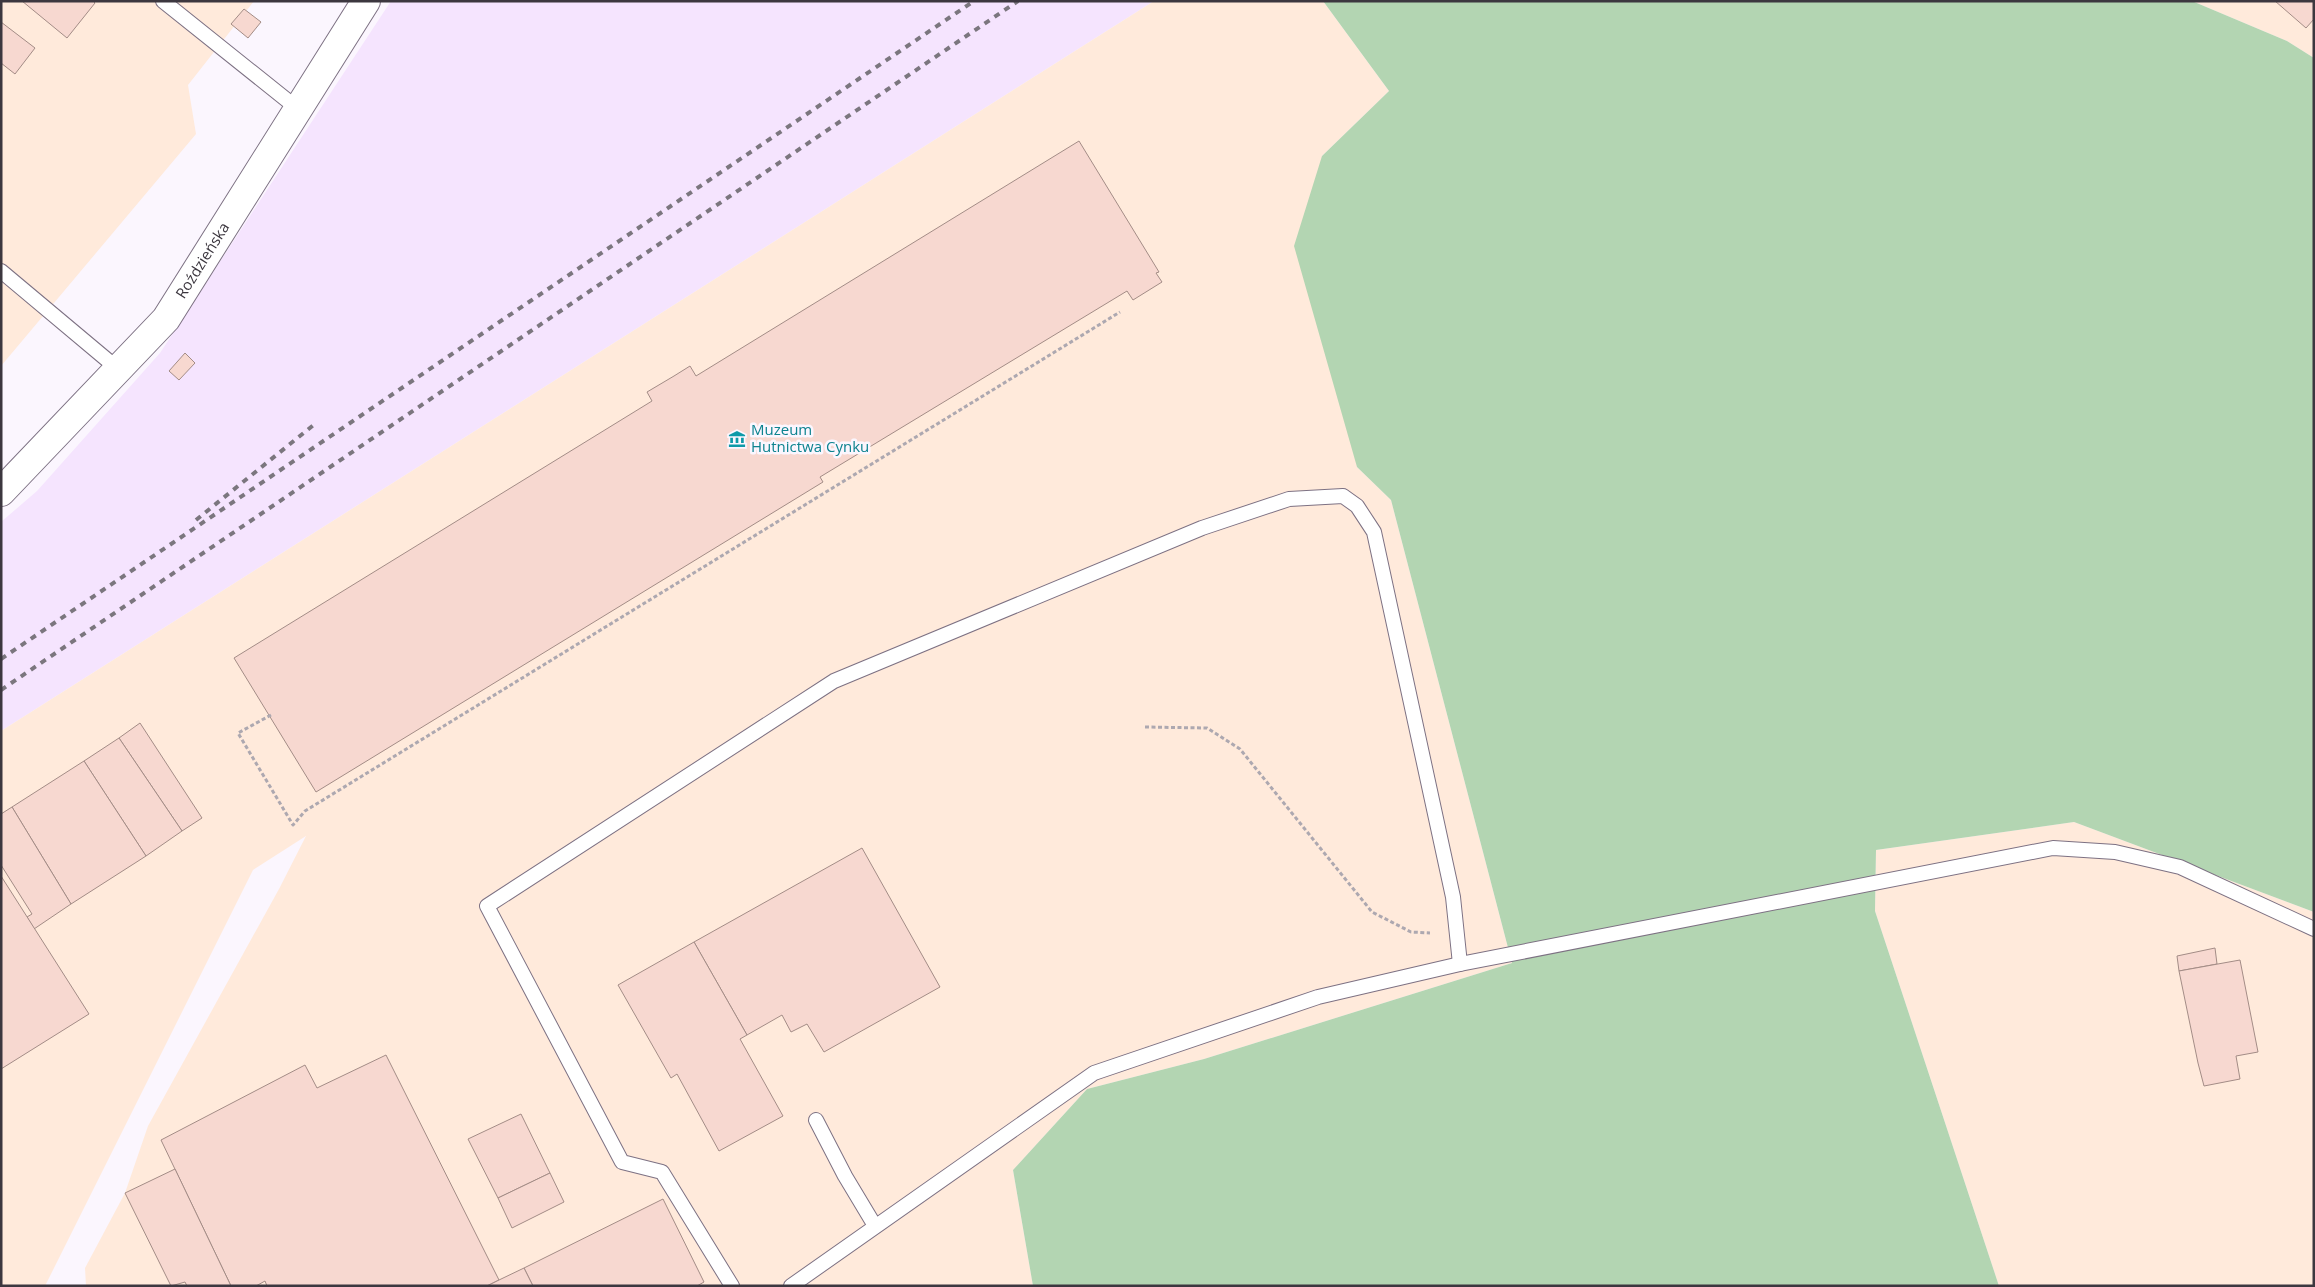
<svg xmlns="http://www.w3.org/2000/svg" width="2315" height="1287" viewBox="0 0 2315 1287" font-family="'Open Sans',sans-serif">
  <rect width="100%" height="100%" fill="#fbf6fe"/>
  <path fill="#f5e4fe" d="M391 1H1154L1 731V522L37 491 160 353Z"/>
  <g fill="#ffeadb">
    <path d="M1 1H254L188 85 196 134 1 366Z"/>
    <path d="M1154 1H1323L1389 91 1322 156 1357 467 1391 500 1512 963 1204 1059 1087 1089 1013 1170 1033 1286H86L85 1268 125 1193 148 1126 279 889 306 836 253 870 45 1286H1V731Z"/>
    <path d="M2192 1H2314V58L2287 41Z"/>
    <path d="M2074 822 2314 912V1286H1999L1875 911 1876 850Z"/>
  </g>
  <path fill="#b3d5b2" d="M1323 1H2192L2287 41 2314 58V912L2074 822 1876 850 1875 911 1999 1286H1033L1013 1170 1087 1089 1204 1059 1512 963 1391 500 1357 467 1294 246 1322 156 1389 91Z"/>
  <g fill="#f7d8d0" stroke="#a38c86">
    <path d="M22 1H93L95 3 67 38Z"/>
    <path d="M2275 1H2314V19L2306 28Z"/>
    <path d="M244 9 261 22 248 38 231 24Z"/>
    <path d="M1 22 35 48 15 74 1 63Z"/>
    <path d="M1079 141 1159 272 1156 273 1162 282 1133 300 1127 291 820 477 823 482 316 792 234 658 652 401 647 392 674 376 690 366 696 376Z"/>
    <path d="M185 353 195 363 179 380 169 371Z"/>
    <path d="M140 723 202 818 182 831 119 738Z"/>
    <path d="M119 738 182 831 146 856 84 761Z"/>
    <path d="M84 761 146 856 71 904 12 807Z"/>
    <path d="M12 807 71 904 34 929 27 917 32 914 1 865V814Z"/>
    <path d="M862 848 940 987 824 1052 807 1024 791 1032 782 1015 747 1035 694 942Z"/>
    <path d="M1 876 89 1014 1 1069Z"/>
    <path d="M694 942 747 1035 740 1039 783 1116 719 1151 677 1074 671 1078 618 985Z"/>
    <path d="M2215 948 2217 964 2179 971 2177 956Z"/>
    <path d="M2240 960 2258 1052 2236 1056 2240 1079 2204 1086 2198 1063 2179 971Z"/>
    <path d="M386 1055 499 1280 487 1286H267L265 1281 256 1286H231L161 1140 305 1065 317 1088Z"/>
    <path d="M521 1114 550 1173 498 1198 468 1139Z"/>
    <path d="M175 1169 231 1286H187L185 1282 171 1286 125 1193Z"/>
    <path d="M550 1173 564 1202 512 1228 498 1198Z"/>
    <path d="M663 1199 704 1282 697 1286H533L524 1268Z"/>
    <path d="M524 1268 533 1286H487L499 1280Z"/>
  </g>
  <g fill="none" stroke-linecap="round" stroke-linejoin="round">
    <g stroke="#7d7183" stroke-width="16">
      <g id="service">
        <path d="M163 1 298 109"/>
        <path d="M1 271 118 369"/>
        <path d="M816 1120 845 1176 875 1226"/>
        <path d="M732 1286 662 1172 622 1162 487 906 834 681 1202 528 1289 499 1343 496 1357 506 1374 532 1453 897 1460 964"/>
        <path d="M791 1286 1094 1073 1318 997 1460 964 2053 848 2115 852 2180 867 2314 929"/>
      </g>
    </g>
    <g stroke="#7d7183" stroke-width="30">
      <g id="minor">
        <path id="s1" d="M1 492 166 319 366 1"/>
      </g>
    </g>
    <g stroke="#ada8b0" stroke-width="3" stroke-dasharray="4 2.5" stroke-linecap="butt">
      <path d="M271 715 238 733 293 825 305 811 1120 312"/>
      <path d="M1145 727 1207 728 1240 749 1372 912 1411 932 1430 933"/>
    </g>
    <use href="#service" stroke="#fff" stroke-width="14"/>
    <use href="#minor" stroke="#fff" stroke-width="28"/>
    <g stroke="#7b767e" stroke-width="4" stroke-dasharray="6 6" stroke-linecap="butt">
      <path d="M196 520 316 423"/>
      <path d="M1 659 974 1"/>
      <path d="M1 690 1018 1"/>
    </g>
  </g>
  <defs>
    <g id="museum-bare" transform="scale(1.35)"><path d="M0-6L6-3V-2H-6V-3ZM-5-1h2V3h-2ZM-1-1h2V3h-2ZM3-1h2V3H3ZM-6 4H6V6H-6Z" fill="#0f9aa8" stroke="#fbf6fe" stroke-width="2.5" paint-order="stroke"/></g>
  </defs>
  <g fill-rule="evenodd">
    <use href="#museum-bare" x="737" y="439"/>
  </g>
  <g text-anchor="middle" stroke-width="5" stroke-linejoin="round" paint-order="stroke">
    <g font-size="15" fill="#3c373f" stroke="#fbf6fe">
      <text dy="5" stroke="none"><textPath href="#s1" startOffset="308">Roździeńska</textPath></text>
    </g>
    <g font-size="15" fill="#0d838f" stroke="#fbf6fe" text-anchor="start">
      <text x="751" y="435">Muzeum<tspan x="751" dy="17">Hutnictwa Cynku</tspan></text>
    </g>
  </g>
  <rect width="2315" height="1287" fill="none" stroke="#3c373f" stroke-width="5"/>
</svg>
